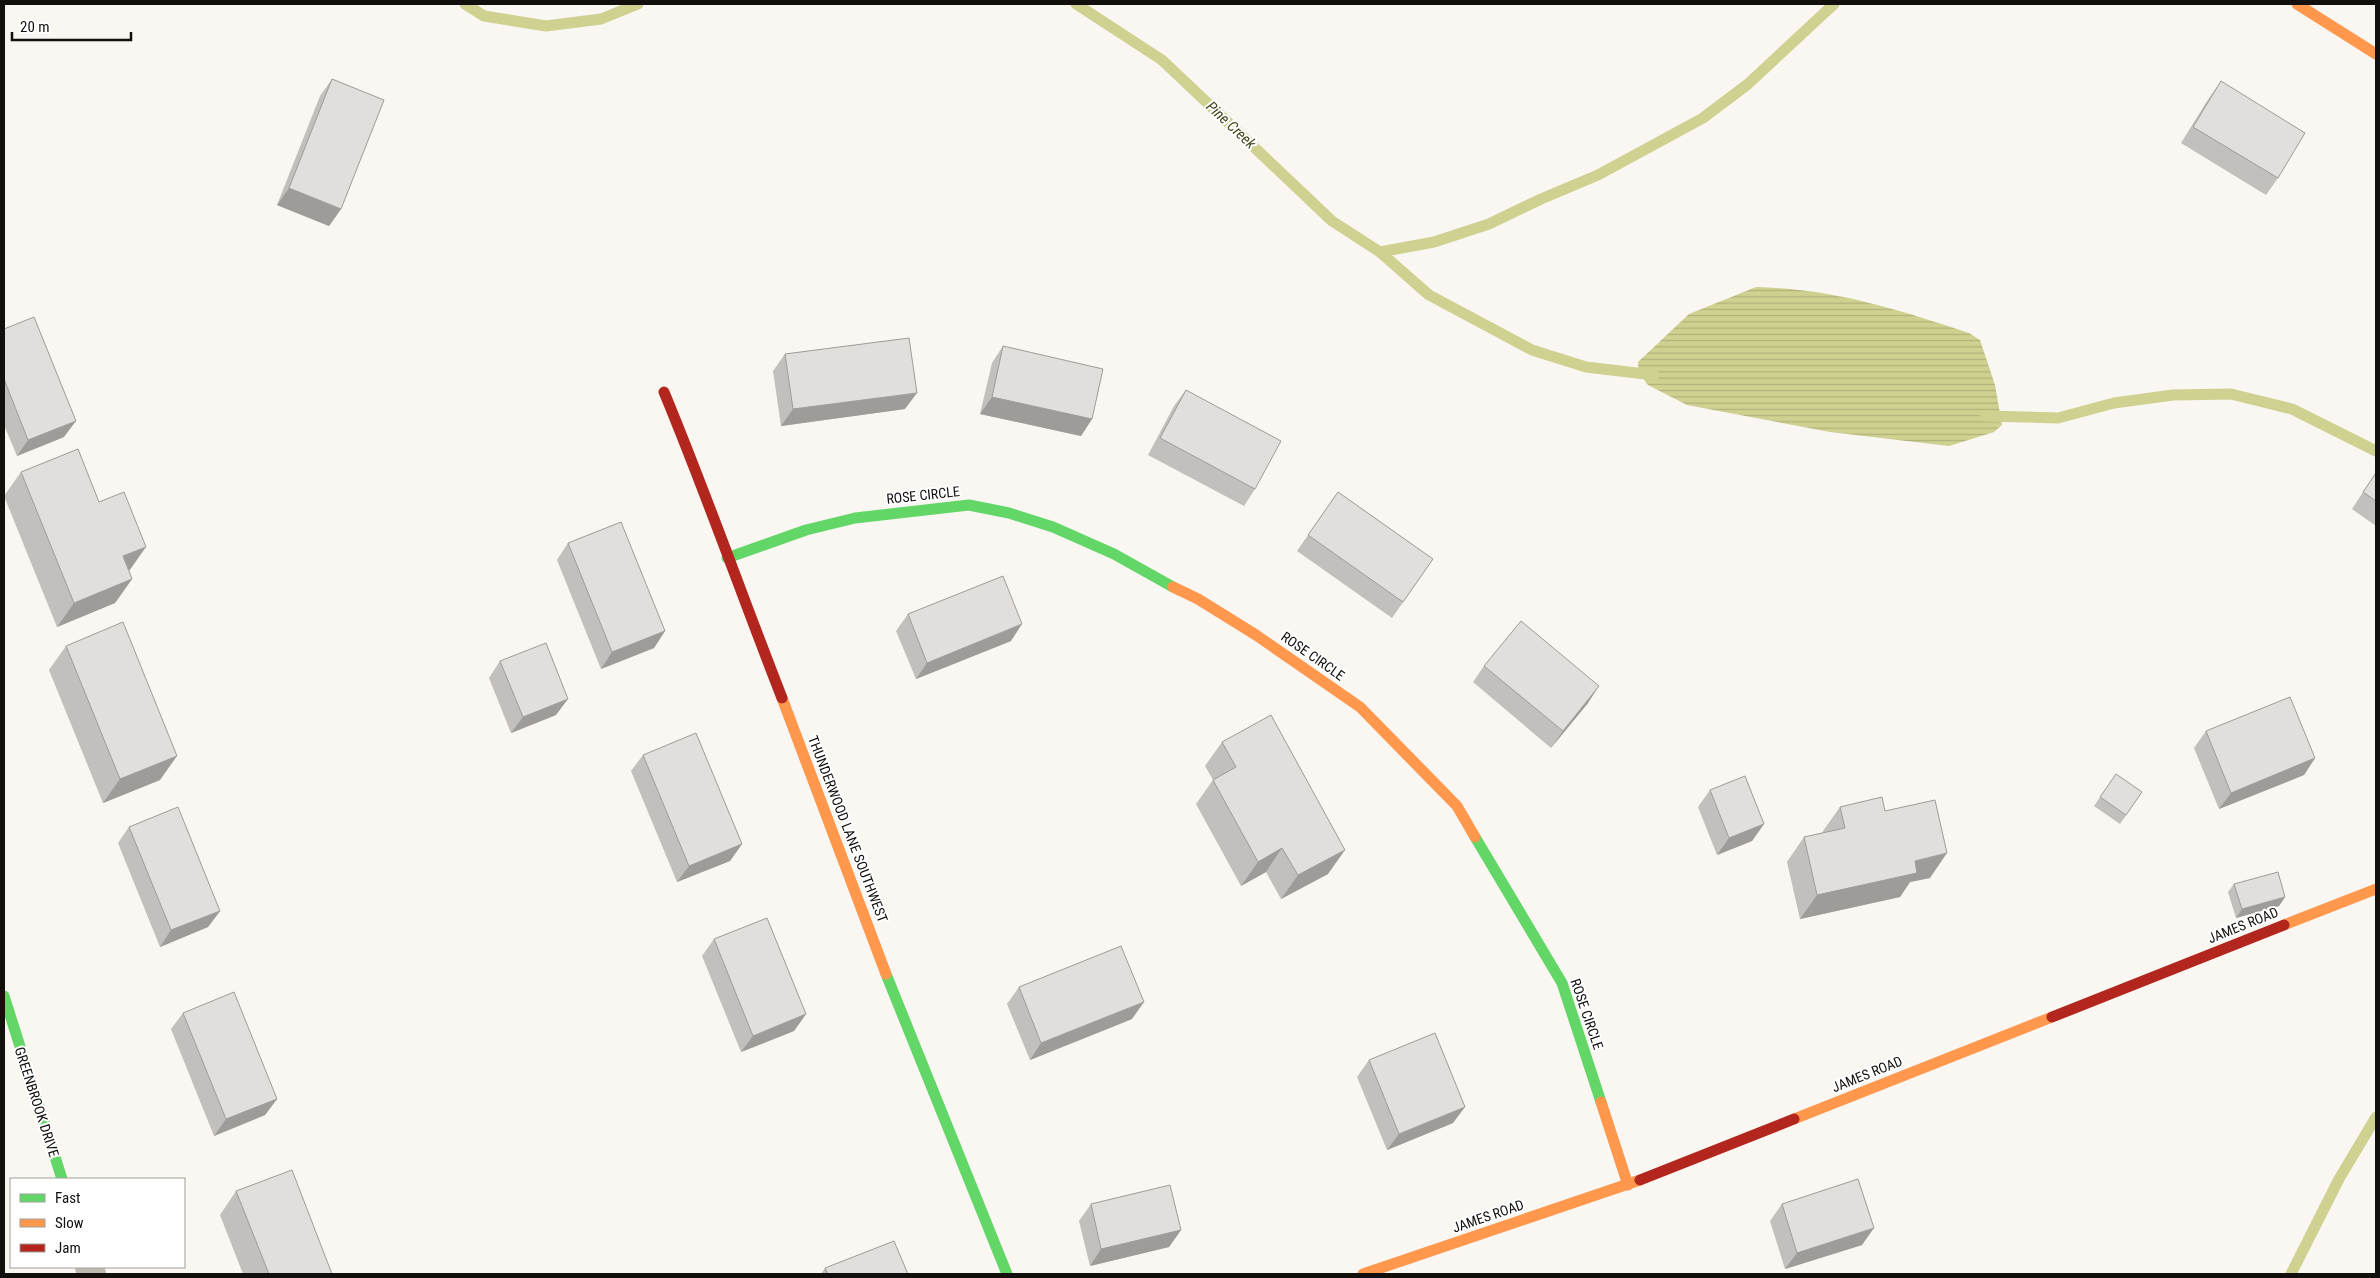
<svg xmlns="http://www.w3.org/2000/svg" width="2380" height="1278" viewBox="0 0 2380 1278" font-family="'Roboto Condensed',sans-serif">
  <defs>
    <pattern id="water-rules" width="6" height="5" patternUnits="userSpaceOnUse" patternTransform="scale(1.25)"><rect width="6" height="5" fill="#ced18f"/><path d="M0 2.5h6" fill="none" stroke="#b0b27a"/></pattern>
  </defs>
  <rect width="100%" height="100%" fill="#faf6f2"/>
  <path fill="url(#water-rules)" d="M1756 287C1834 289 1896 309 1969 333L1980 340 1995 385 2002 425 1994 432 1949 446 1830 432 1687 405 1648 385 1639 373 1638 362 1689 314Z"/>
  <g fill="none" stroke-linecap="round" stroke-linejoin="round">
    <g stroke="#ced18f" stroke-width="11">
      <path d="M465 4 484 16 546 26 601 19 638 4"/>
      <path d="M1076 4 1162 60 1332 221 1380 252 1429 295 1532 350 1586 367 1654 375"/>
      <path d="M1380 252 1434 242 1489 224 1541 199 1598 175 1703 118 1748 84 1834 4"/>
      <path d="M1985 416 2058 418 2114 403 2173 395 2231 394 2292 409 2376 451"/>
      <path d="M2291 1274 2339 1179 2376 1117"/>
    </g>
    <path stroke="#bebab0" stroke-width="28" d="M89 1267 92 1274"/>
    <g stroke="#63d668" stroke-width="11">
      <path d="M727 558 806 530 855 518 969 505 1009 513 1053 527 1114 554 1173 587"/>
      <path d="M1475 837 1562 983 1601 1102"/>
      <path d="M886 974 1007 1274"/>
      <path d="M4 996 62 1179"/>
    </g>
    <g stroke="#ff974d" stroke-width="11">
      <path d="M2297 4 2376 54"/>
      <path d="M1173 587 1198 599 1256 635 1360 707 1457 806 1475 837"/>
      <path d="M782 698 886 974"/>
      <path d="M2284 925 2376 889"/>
      <path d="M1601 1102 1628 1185"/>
      <path d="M1794 1119 2052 1017"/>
      <path d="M1363 1274 1640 1180"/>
    </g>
    <g stroke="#b3261e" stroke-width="11">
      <path d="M664 392C706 493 742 596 782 698"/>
      <path d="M2052 1017 2284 925"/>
      <path d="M1640 1180 1794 1119"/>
    </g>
  </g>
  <g fill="#c2bfbc">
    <path d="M332 79 341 209 329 226 277 205 320 96Z"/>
    <path d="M2221 81 2278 178 2266 195 2181 143 2209 98Z"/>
    <path d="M4 329 64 437 17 456 4 425Z"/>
    <path d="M1003 346 1092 419 1081 436 980 414 992 363Z"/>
    <path d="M785 354 905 409 781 426 773 371Z"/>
    <path d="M1186 390 1255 489 1244 506 1148 455 1174 406Z"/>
    <path d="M21 472 99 502 132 579 115 603 57 627 4 496Z"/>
    <path d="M2376 472V526L2352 509Z"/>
    <path d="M1338 492 1433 559 1392 618 1297 551Z"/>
    <path d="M568 543 665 631 654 648 601 669 557 560Z"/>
    <path d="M908 614 1011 641 916 679 896 631Z"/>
    <path d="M66 646 160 780 103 803 49 670Z"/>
    <path d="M500 661 556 715 511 733 489 678Z"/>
    <path d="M1484 666 1588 703 1551 748 1473 682Z"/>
    <path d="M2206 731 2315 758 2304 775 2219 809 2194 748Z"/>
    <path d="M1222 742 1328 874 1281 899 1266 872 1241 886 1196 804 1213 780 1205 766Z"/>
    <path d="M643 755 742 844 730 861 677 882 631 771Z"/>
    <path d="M2116 774 2142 792 2120 824 2094 806Z"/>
    <path d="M1710 790 1764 824 1752 841 1717 855 1698 807Z"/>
    <path d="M1840 807 1885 811 1930 878 1910 882 1900 897 1800 919 1787 862 1804 837 1823 833V831Z"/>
    <path d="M129 827 220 911 208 927 160 947 118 843Z"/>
    <path d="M2234 884 2285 897 2279 906 2236 918 2228 892Z"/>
    <path d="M714 939 806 1014 794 1031 741 1052 702 956Z"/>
    <path d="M1019 987 1132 1019 1030 1060 1007 1004Z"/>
    <path d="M183 1013 277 1099 265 1115 214 1136 171 1029Z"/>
    <path d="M1369 1060 1453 1123 1387 1150 1357 1077Z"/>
    <path d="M236 1191 332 1274H243L220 1215Z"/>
    <path d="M1091 1204 1181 1230 1169 1247 1090 1266 1079 1221Z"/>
    <path d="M1782 1204 1862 1245 1785 1269 1770 1221Z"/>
    <path d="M825 1268 908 1274H821Z"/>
  </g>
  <g fill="#9e9b99">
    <path d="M289 188 341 209 329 226 277 205Z"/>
    <path d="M917 393 905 409 781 426 793 409Z"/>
    <path d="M992 397 1092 419 1081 436 980 414Z"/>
    <path d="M76 421 64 437 17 456 28 440Z"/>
    <path d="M146 547 129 571 123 556Z"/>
    <path d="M132 579 115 603 57 627 74 603Z"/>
    <path d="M1022 624 1011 641 916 679 927 663Z"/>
    <path d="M665 631 654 648 601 669 612 652Z"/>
    <path d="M1599 686 1588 703 1551 748 1563 731Z"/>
    <path d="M568 699 556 715 511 733 523 717Z"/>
    <path d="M177 756 160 780 103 803 120 779Z"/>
    <path d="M2315 758 2304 775 2219 809 2231 793Z"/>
    <path d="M1764 824 1752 841 1717 855 1729 838Z"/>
    <path d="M742 844 730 861 677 882 689 866Z"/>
    <path d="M1282 848 1266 872 1241 886 1258 862Z"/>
    <path d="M1345 850 1328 874 1281 899 1298 875Z"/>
    <path d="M1947 853 1930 878 1910 882 1900 897 1800 919 1817 895 1915 861Z"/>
    <path d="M2285 897 2279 906 2236 918 2242 909Z"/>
    <path d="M220 911 208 927 160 947 171 930Z"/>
    <path d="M1144 1002 1132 1019 1030 1060 1041 1043Z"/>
    <path d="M806 1014 794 1031 741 1052 753 1036Z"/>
    <path d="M277 1099 265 1115 214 1136 226 1119Z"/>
    <path d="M1465 1107 1453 1123 1387 1150 1399 1134Z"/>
    <path d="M1874 1228 1862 1245 1785 1269 1797 1253Z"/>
    <path d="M1181 1230 1169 1247 1090 1266 1101 1249Z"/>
  </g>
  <g fill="#e2dedb" stroke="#9e9b99">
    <path d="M332 79 384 100 341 209 289 188Z"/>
    <path d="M2221 81 2305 133 2278 178 2193 127Z"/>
    <path d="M34 317 76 421 28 440 4 379V329Z"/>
    <path d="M909 338 917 393 793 409 785 354Z"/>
    <path d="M1003 346 1103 369 1092 419 992 397Z"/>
    <path d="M1186 390 1281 441 1255 489 1160 438Z"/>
    <path d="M78 449 99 502 124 492 146 547 123 556 132 579 74 603 21 472Z"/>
    <path d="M2376 473V501L2363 492Z"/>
    <path d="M1338 492 1433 559 1403 602 1308 535Z"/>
    <path d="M621 522 665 631 612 652 568 543Z"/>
    <path d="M1003 576 1022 624 927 663 908 614Z"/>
    <path d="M1521 621 1599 686 1563 731 1484 666Z"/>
    <path d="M123 622 177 756 120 779 66 646Z"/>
    <path d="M546 643 568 699 523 717 500 661Z"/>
    <path d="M2290 697 2315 758 2231 793 2206 731Z"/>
    <path d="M1271 715 1345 850 1298 875 1282 848 1258 862 1213 780 1236 767 1222 742Z"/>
    <path d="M696 733 742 844 689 866 643 755Z"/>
    <path d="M2116 774 2142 792 2126 815 2100 797Z"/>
    <path d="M1745 776 1764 824 1729 838 1710 790Z"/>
    <path d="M1882 797 1885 811 1935 800 1947 853 1915 861 1917 873 1817 895 1804 837 1845 828 1840 807Z"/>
    <path d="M178 807 220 911 171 930 129 827Z"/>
    <path d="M2278 872 2285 897 2242 909 2234 884Z"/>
    <path d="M767 918 806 1014 753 1036 714 939Z"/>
    <path d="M1121 946 1144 1002 1041 1043 1019 987Z"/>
    <path d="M234 992 277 1099 226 1119 183 1013Z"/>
    <path d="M1435 1033 1465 1107 1399 1134 1369 1060Z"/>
    <path d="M292 1170 332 1274H269L236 1191Z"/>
    <path d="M1858 1179 1874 1228 1797 1253 1782 1204Z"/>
    <path d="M1170 1185 1181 1230 1101 1249 1091 1204Z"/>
    <path d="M894 1241 908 1274H828L825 1268Z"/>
  </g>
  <g text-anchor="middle" stroke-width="4" stroke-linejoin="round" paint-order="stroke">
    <g font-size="14" fill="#120f0d" stroke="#fff">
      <text transform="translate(923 495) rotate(-6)" y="5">ROSE CIRCLE</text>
      <text transform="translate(1313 656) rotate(35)" y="5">ROSE CIRCLE</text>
      <text transform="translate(848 829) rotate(69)" y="5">THUNDERWOOD LANE SOUTHWEST</text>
      <text transform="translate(2243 925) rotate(-22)" y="5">JAMES ROAD</text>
      <text transform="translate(1587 1014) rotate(71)" y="5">ROSE CIRCLE</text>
      <text transform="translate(1867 1074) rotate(-22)" y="5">JAMES ROAD</text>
      <text transform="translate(37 1102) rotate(72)" y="5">GREENBROOK DRIVE</text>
      <text transform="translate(1488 1216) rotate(-19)" y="5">JAMES ROAD</text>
    </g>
    <g font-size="15" font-style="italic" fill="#43461e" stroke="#fff">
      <text transform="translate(1231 125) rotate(43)" y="5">Pine Creek</text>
    </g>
  </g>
  <rect width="2380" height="1278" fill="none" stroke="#120f0d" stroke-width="10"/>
  <rect x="10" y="1178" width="175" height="90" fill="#ffffff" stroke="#a09f9e"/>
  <rect x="20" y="1194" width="25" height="8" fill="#63d668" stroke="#a09f9e"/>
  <text x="55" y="1203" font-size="15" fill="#120f0d">Fast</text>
  <rect x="20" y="1219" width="25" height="8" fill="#ff974d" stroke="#a09f9e"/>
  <text x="55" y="1228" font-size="15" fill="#120f0d">Slow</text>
  <rect x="20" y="1244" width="25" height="8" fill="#b3261e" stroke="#a09f9e"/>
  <text x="55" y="1253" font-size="15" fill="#120f0d">Jam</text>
  <path d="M12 32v8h119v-8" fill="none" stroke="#120f0d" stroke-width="2.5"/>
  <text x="20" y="32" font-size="15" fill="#120f0d" stroke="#ffffff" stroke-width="4" paint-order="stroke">20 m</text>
</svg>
